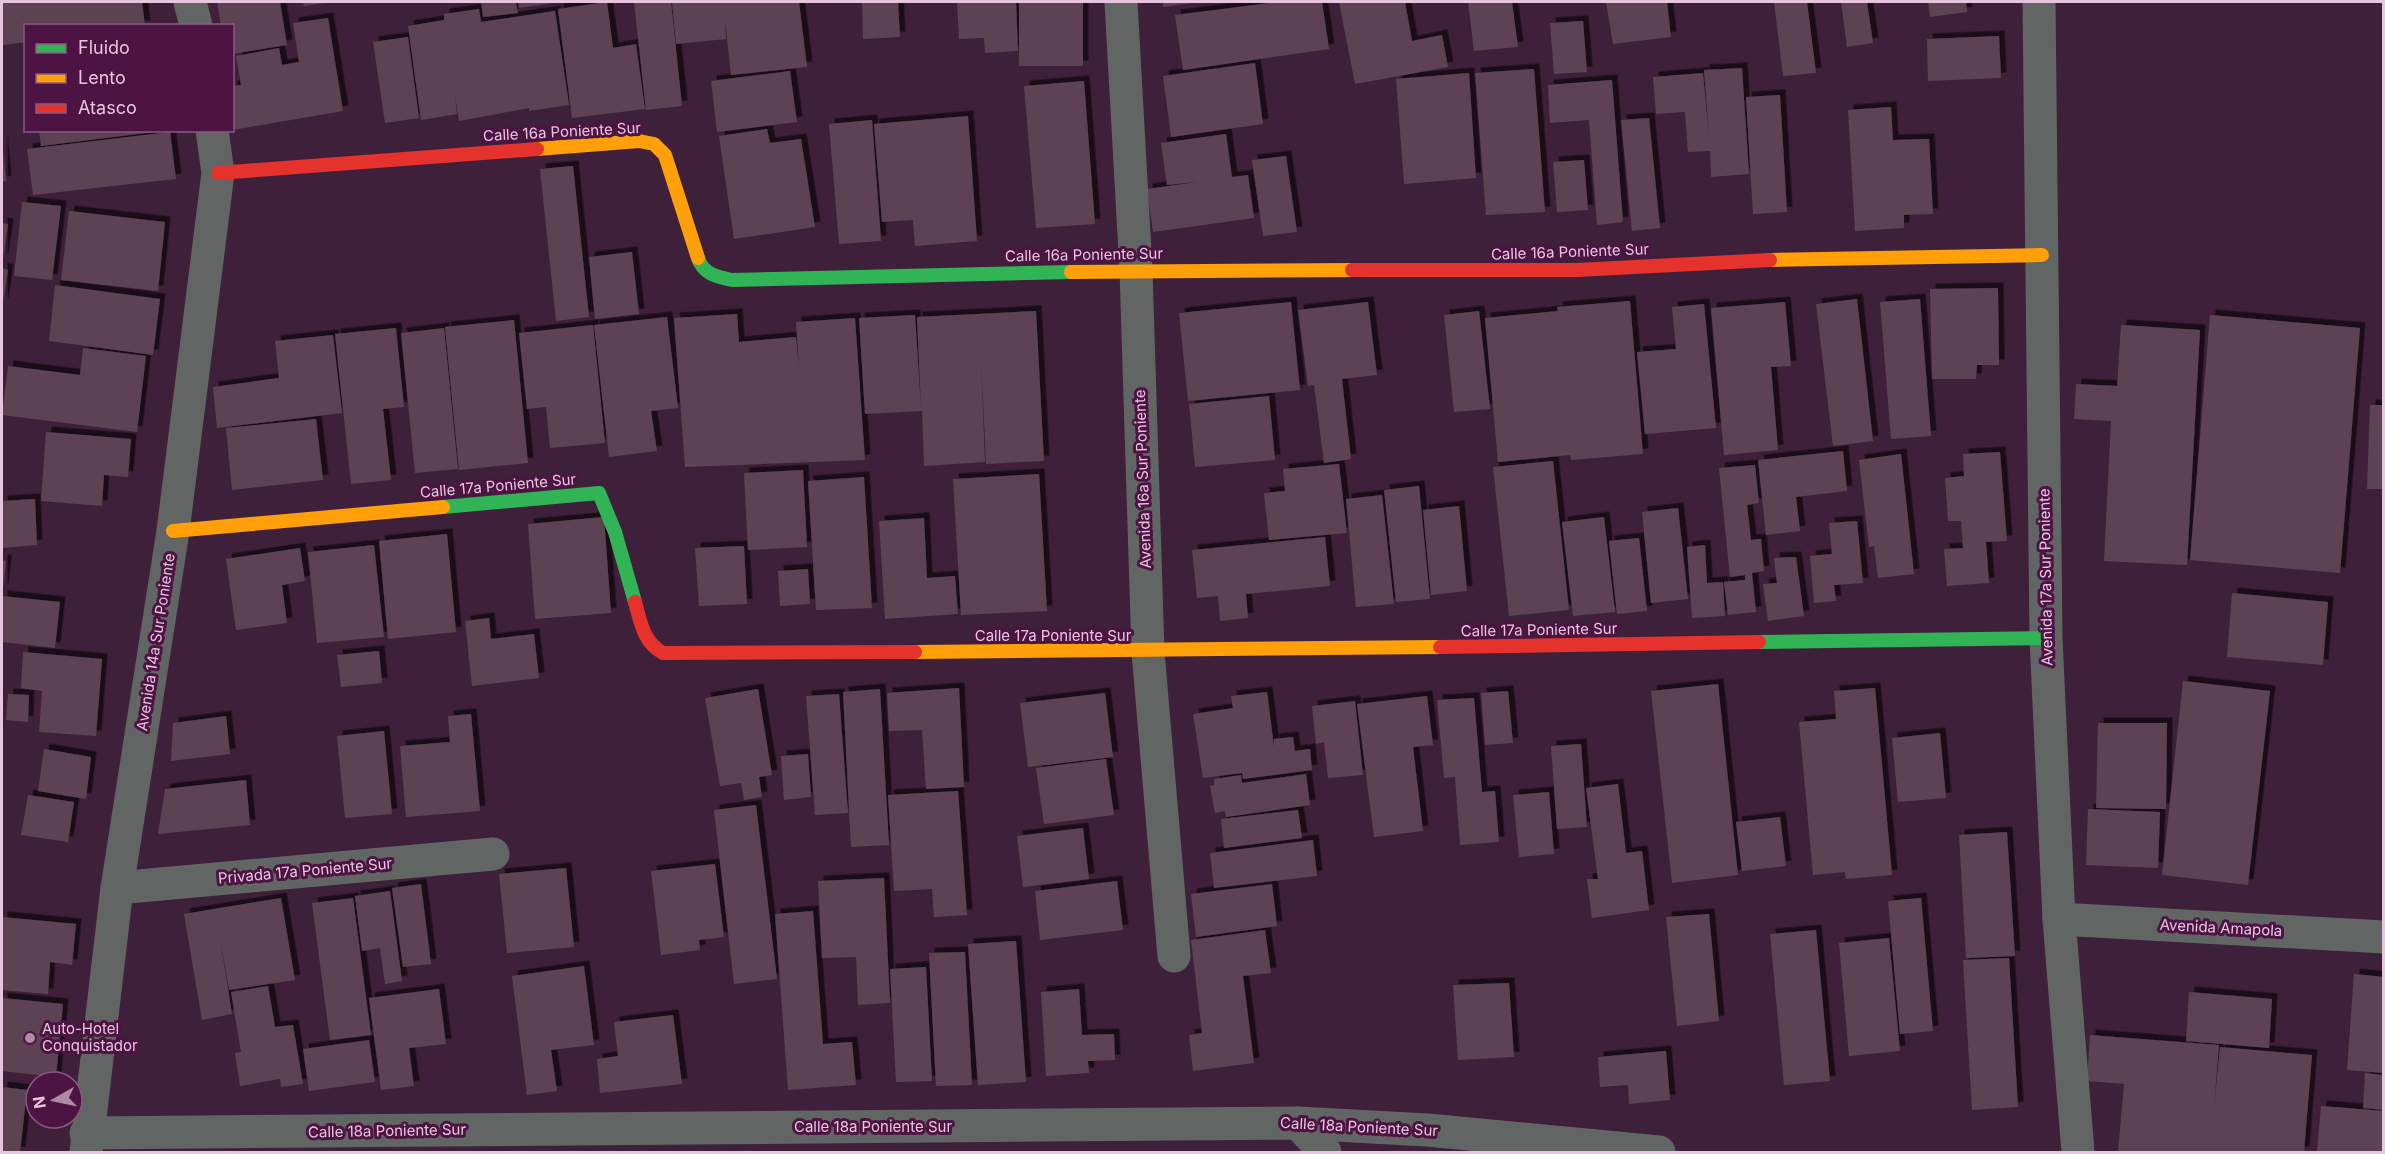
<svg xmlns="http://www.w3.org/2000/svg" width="2385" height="1154" viewBox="0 0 2385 1154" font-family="Inter,sans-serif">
  <defs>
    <filter id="shadow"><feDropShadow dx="5.5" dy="-5.5" stdDeviation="0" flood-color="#0009"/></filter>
  </defs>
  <rect width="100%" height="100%" fill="#3f203a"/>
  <g fill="#5d4253" filter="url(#shadow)">
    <path d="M14 2H142L145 26H26V42L3 45 2 3Z"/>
    <path d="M217 2H280L287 45 232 54V26H221Z"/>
    <path d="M303 2H325V3L304 6Z"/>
    <path d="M481 2H516L518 13 483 17Z"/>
    <path d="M518 2H553V3L519 8Z"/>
    <path d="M607 2 613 48 636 44 645 109 572 118 558 9Z"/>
    <path d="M634 2H671L682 106 646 110Z"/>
    <path d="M672 2H799L807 67 731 75 725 19 726 39 676 44Z"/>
    <path d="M862 2H898L900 37 863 39Z"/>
    <path d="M957 2H1016L1018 51 985 53 984 38 959 39Z"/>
    <rect x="1019" y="2" width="64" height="64"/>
    <path d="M1163 2H1193V3L1163 7Z"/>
    <path d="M1277 2H1322L1329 49 1183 70 1175 15Z"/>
    <path d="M1339 2H1405L1412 41 1442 35 1448 67 1355 84Z"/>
    <path d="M1468 2H1512L1518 47 1474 51Z"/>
    <path d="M1606 2H1667L1671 37 1613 44Z"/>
    <path d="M1774 2H1807L1816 73 1783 76Z"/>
    <path d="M1841 2H1867L1873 43 1847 47Z"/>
    <path d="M1928 2H1966L1967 12 1930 17Z"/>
    <path d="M479 9 481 22 555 11 569 105 529 111V108L459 121 455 96 457 114 421 120 408 26 444 20V14Z"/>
    <path d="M328 18 343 111 232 130V86L241 85 236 56 279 48 282 65 299 62 293 23Z"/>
    <path d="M1583 21 1587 72 1554 74 1550 23Z"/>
    <path d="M1999 36 2001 78 1928 81 1927 39Z"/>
    <path d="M408 37 419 118 385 123 373 42Z"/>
    <path d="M1255 63 1263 124 1171 137 1163 76Z"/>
    <path d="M1742 68 1749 174 1711 177 1710 151 1688 152 1685 112 1656 114 1653 77 1703 73 1709 137 1704 70Z"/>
    <path d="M1534 69 1545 212 1486 215 1475 73Z"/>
    <path d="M790 71 797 122 717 132 711 81Z"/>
    <path d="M1469 73 1476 178 1404 184 1396 79Z"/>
    <path d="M1612 80 1623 222 1597 225 1589 120 1550 123 1548 85Z"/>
    <path d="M1084 81 1095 224 1036 228 1024 86Z"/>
    <path d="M1780 95 1787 212 1753 214 1746 97Z"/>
    <path d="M1891 107 1893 140 1929 139 1933 214 1904 215V228L1855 231 1848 110Z"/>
    <path d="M968 116 977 241 915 246 913 220 882 222 874 124Z"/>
    <path d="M1649 118 1660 228 1632 231 1621 120Z"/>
    <path d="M872 120 881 241 839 244 829 124Z"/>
    <path d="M767 129 770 143 801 139 815 227 734 239 719 136Z"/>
    <path d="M39 130H154V132L41 146Z"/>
    <path d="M170 132 176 179 33 195 27 149Z"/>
    <path d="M1226 134 1232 177 1248 175 1254 218 1153 232 1147 189 1197 182 1167 185 1161 143Z"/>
    <path d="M2 139 6 181 2 182Z"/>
    <path d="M1286 156 1297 232 1263 236 1252 160Z"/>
    <path d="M1584 160 1588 210 1557 212 1553 162Z"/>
    <path d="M573 166 589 317 556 321 540 169Z"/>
    <path d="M22 202 61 206 52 280 14 276Z"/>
    <path d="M69 211 165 222 158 291 61 280Z"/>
    <path d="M2 223 8 224 3 259H2Z"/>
    <path d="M632 252 639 314 595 319 589 257Z"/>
    <path d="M2 268 8 270 3 303H2Z"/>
    <path d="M55 285 160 299 153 355 49 341Z"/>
    <path d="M1998 288 1999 365H1977L1976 379H1932L1930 289Z"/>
    <path d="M1857 299 1873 441 1833 446 1816 304Z"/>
    <path d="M1920 299 1931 436 1891 439 1880 302Z"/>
    <path d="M1630 301 1643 454 1571 460 1570 455 1498 462 1485 318 1558 311 1557 307Z"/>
    <path d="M1291 302 1300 390 1188 401 1179 313Z"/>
    <path d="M1368 302 1377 375 1342 379 1351 459 1324 463 1314 385 1308 386 1298 310Z"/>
    <path d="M1785 302 1791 366 1771 367 1778 450 1724 455 1711 308Z"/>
    <path d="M1704 304 1716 428 1645 434 1637 352 1676 349 1672 307Z"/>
    <path d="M1036 311 1044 461 986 464 981 360 985 462 924 466 922 411 865 414 859 318 915 315 921 408 917 317Z"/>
    <path d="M1479 311 1490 409 1454 412 1444 315Z"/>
    <path d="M737 314 739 342 796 337 799 367 796 322 855 318 865 460 685 467 674 318Z"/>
    <path d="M2210 315 2360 328 2340 573 2190 560Z"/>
    <path d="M667 317 678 408 651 411 657 451 609 457 594 325Z"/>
    <path d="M514 320 528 463 459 470 445 327Z"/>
    <path d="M593 325 605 443 550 448 546 407 527 409 519 333Z"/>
    <path d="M2121 325 2200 330 2187 565 2104 561 2111 421 2074 419 2076 384 2117 386Z"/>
    <path d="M396 328 404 407 383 409 391 480 351 484 335 334Z"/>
    <path d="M444 328 458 469 415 473 401 333Z"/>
    <path d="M333 335 342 413 217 428 213 387 279 378 275 341Z"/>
    <path d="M83 348 146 356 137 432 2 415 8 366 80 375Z"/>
    <path d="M1269 396 1275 460 1195 467 1189 404Z"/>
    <path d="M2370 405H2384V489H2367Z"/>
    <path d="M316 419 323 480 232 490 226 428Z"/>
    <path d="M46 432 131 439 128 477 104 475 102 506 41 501Z"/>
    <path d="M1843 451 1847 491 1796 497 1800 531 1766 535 1758 460Z"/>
    <path d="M2000 452 2007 541 1986 542 1989 583 1947 586 1944 549 1963 548 1961 521H1948L1945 478 1964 476 1963 454Z"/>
    <path d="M1901 454 1914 574 1878 578 1874 546 1869 547 1859 460Z"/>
    <path d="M1553 461 1569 610 1509 616 1493 467Z"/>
    <path d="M1339 464 1347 533 1269 540 1264 493 1285 491 1283 469Z"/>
    <path d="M1755 465 1759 503 1747 505 1751 540 1761 539 1764 571 1752 573 1756 612 1728 615 1724 582 1745 580V575L1730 577 1719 468Z"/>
    <path d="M803 470 807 547 748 550 744 473Z"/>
    <path d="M1039 474 1047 611 961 615 953 479Z"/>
    <path d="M864 477 872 608 816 610 808 481Z"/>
    <path d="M1419 486 1430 599 1396 602 1384 490Z"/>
    <path d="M1382 495 1394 604 1356 607 1346 499Z"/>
    <path d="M35 499 37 545 2 548V501Z"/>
    <path d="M1459 506 1467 591 1431 595 1423 510Z"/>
    <path d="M1678 508 1688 599 1651 603 1642 512Z"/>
    <path d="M604 517 611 613 535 619 528 524Z"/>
    <path d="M1604 517 1615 612 1573 616 1562 522Z"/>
    <path d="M924 518 927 578 955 576 958 614 885 619 879 521Z"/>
    <path d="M1857 521 1863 583 1834 585 1836 601 1814 603 1810 556 1832 554 1829 523Z"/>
    <path d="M447 534 456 632 388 639 379 541Z"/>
    <path d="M1325 537 1330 586 1246 594 1248 618 1220 621 1218 596 1197 598 1192 550Z"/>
    <path d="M1639 538 1647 611 1617 614 1609 541Z"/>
    <path d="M374 545 384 637 317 643 308 552Z"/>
    <path d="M1705 545 1707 583 1723 582 1725 616 1692 618 1687 547Z"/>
    <path d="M744 546 747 604 699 606 695 548Z"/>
    <path d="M300 548 305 581 282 585 287 623 236 630 226 559Z"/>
    <path d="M1796 557 1804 616 1768 621 1763 584 1777 583 1774 558Z"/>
    <path d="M2 560 6 561 3 589H2Z"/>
    <path d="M808 569 810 604 780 606 778 571Z"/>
    <path d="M2232 593 2328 602 2323 665 2227 657Z"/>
    <path d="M2 596 60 602 55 648 2 642Z"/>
    <path d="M489 618 491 639 534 634 539 678 472 686 465 621Z"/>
    <path d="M379 651 382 683 341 687 337 655Z"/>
    <path d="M23 652 102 659 96 736 39 732 42 691 21 688Z"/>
    <path d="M2183 681 2270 691 2248 885 2162 875Z"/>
    <path d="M1718 684 1738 875 1672 883 1651 691Z"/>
    <path d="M959 688 964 787 926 789 922 730 889 731 887 693Z"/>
    <path d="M1875 688 1892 875 1846 879 1845 872 1813 875 1799 722 1836 719 1834 691Z"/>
    <path d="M758 689 772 775 759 777 762 797 744 800 741 783 720 786 705 698Z"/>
    <path d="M880 689 889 845 851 847 843 692Z"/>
    <path d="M1508 691 1513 743 1485 745 1481 693Z"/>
    <path d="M1267 692 1274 747V739L1293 737 1295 751 1310 749 1312 770 1243 779 1242 773 1203 778 1193 714 1233 708 1231 696Z"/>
    <path d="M1105 693 1113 757 1028 767 1020 703Z"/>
    <path d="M8 694 29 695 28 722 6 720Z"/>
    <path d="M839 694 848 813 815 815 806 696Z"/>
    <path d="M1427 696 1433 745 1413 747 1423 831 1374 837 1357 704Z"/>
    <path d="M1474 698 1482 792 1495 791 1499 842 1460 845 1455 777 1444 778 1437 700Z"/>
    <path d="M1355 701 1363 775 1328 778 1324 742 1316 744 1312 706Z"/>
    <path d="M471 714 480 811 406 817 400 746 450 742 448 716Z"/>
    <path d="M226 716 230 754 171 761 173 723Z"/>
    <path d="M2098 723H2167L2166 809 2096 808Z"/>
    <path d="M384 731 392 814 345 818 337 736Z"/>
    <path d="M1940 733 1946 798 1898 802 1892 738Z"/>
    <path d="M1581 744 1587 827 1557 829 1551 746Z"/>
    <path d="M44 749 91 757 86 799 38 791Z"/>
    <path d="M808 754 811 797 784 800 781 756Z"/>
    <path d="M1106 759 1114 815 1044 824 1036 768Z"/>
    <path d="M1306 774 1310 805 1226 817 1225 811 1215 813 1210 786 1214 785V779L1241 775 1242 783Z"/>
    <path d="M246 780 250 825 158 834 165 789Z"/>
    <path d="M1618 784 1626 853 1642 851 1649 910 1592 918 1587 879H1598L1586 788Z"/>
    <path d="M958 791 967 915 934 917 932 889 894 891 888 795Z"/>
    <path d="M1549 792 1554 854 1519 857 1513 795Z"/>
    <path d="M28 795 74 802 68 842 21 835Z"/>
    <path d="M756 805 777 979 734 984 714 810Z"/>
    <path d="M2088 809 2160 812 2158 868 2086 865Z"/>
    <path d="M1298 810 1302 838 1224 848 1221 819Z"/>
    <path d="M1780 817 1786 866 1742 871 1736 822Z"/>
    <path d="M1083 828 1089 879 1023 887 1017 836Z"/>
    <path d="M2007 832 2015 956 1966 958 1959 835Z"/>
    <path d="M1313 840 1317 876 1214 888 1210 853Z"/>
    <path d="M715 864 724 937 699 940 700 950 661 955 651 871Z"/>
    <path d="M566 868 574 947 507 953 499 874Z"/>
    <path d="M884 878 890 1003 858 1005 856 957 822 958 818 881Z"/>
    <path d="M1117 881 1123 930 1040 940 1035 891Z"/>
    <path d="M421 884 431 964 403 967 392 888Z"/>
    <path d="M1272 884 1277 926 1196 937 1191 894Z"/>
    <path d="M390 891 402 981 385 984 380 948 362 951 355 896Z"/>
    <path d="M281 898 295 980 229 990 220 938 232 1014 202 1020 184 914Z"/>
    <path d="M353 898 371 1035 330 1040 312 903Z"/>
    <path d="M1921 898 1933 1031 1900 1034 1888 901Z"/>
    <path d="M813 911 823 1044 852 1042 856 1085 788 1090 775 914Z"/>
    <path d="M1709 914 1719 1021 1677 1026 1666 917Z"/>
    <path d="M2 917 76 924 72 965 50 962 48 994 2 990Z"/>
    <path d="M1265 930 1271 973 1243 976 1254 1063 1193 1071 1189 1035 1202 1033 1191 940Z"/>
    <path d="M1816 930 1830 1081 1784 1085 1770 934Z"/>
    <path d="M1889 938 1900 1051 1849 1056 1839 943Z"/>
    <path d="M1016 941 1026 1082 978 1085 968 944Z"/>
    <path d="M965 952 972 1085 936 1086 929 953Z"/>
    <path d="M2009 958 2018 1107 1972 1110 1963 960Z"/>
    <path d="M584 966 594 1045 551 1050 557 1091 527 1095 512 976Z"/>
    <path d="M926 967 932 1081 896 1082 890 969Z"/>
    <path d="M2354 974 2384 977V1073L2347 1070Z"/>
    <path d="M1509 983 1514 1057 1458 1060 1453 985Z"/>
    <path d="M268 986 275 1027 293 1025 303 1084 281 1087 280 1079 240 1086 235 1053 241 1052 231 992Z"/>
    <path d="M439 989 446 1044 409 1048 414 1086 381 1090 369 998Z"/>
    <path d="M1079 989 1082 1035 1114 1034 1115 1060 1088 1061 1089 1073 1046 1076 1041 992Z"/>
    <path d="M2189 992 2272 999 2269 1048 2186 1041Z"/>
    <path d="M2 998 63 1004 56 1077 2 1071Z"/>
    <path d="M673 1015 682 1084 600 1093 597 1059 618 1056 614 1022Z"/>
    <path d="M2090 1035 2219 1045 2214 1108 2220 1047 2312 1055 2304 1152H2118L2124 1084 2087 1081Z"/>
    <path d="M369 1040 375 1082 309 1091 303 1049Z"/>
    <path d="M1666 1051 1670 1100 1629 1104 1628 1085 1600 1087 1598 1057Z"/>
    <path d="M2365 1073 2384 1075V1110L2363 1108Z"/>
    <path d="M2 1087 27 1090 20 1152H2Z"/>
    <path d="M2321 1106 2384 1111V1152H2317Z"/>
  </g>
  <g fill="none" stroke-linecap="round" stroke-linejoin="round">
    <g stroke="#616664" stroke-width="33">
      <path d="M190 2 196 26"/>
      <path d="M1121 2 1136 270 1148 652 1174 956"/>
      <path d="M2039 2 2046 638 2059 919 2078 1152"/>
      <path d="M117 888 493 854"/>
      <path d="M2059 919 2384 937"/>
      <path d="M1298 1123 1325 1152"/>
      <path d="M86 1133 1298 1123 1427 1130 1659 1152"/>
      <path d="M86 1152 117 888 173 531 218 173 212 130"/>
    </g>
    <g stroke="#30b455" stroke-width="14">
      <path d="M698 258C703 274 717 277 732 280L1071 272"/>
      <path d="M443 507 599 493 615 532 635 602"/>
      <path d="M1759 642 2046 638"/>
    </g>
    <g stroke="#ff9f0a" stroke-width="14">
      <path d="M537 149 639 141 654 144 665 155 698 258"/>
      <path d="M1770 260 2042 255"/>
      <path d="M1071 272 1352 270"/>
      <path d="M173 531 443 507"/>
      <path d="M915 652 1440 647"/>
    </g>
    <g stroke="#e5322d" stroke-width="14">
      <path d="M218 173 537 149"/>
      <path d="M1352 270H1577L1770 260"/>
      <path d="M635 602C641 623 643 642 663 653L915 652"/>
      <path d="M1440 647 1759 642"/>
    </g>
  </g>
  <circle fill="#ad8ba5" stroke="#4c1343" stroke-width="2" cx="30" cy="1038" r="6"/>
  <g text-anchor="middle" stroke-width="6" stroke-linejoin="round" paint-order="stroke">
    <g font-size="15" fill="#e8c5df" stroke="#4c1343">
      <text transform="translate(562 132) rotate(-3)" y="5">Calle 16a Poniente Sur</text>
      <text transform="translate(1570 252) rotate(-2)" y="5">Calle 16a Poniente Sur</text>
      <text transform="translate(1084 255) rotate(-1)" y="5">Calle 16a Poniente Sur</text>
      <text transform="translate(1143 479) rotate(-92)" y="5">Avenida 16a Sur Poniente</text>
      <text transform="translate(498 486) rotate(-5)" y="5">Calle 17a Poniente Sur</text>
      <text transform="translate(2046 577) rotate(-91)" y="5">Avenida 17a Sur Poniente</text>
      <text transform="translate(1539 630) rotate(-1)" y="5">Calle 17a Poniente Sur</text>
      <text x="1053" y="641">Calle 17a Poniente Sur</text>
      <text transform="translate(156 642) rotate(-81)" y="5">Avenida 14a Sur Poniente</text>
      <text transform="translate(305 871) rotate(-5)" y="5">Privada 17a Poniente Sur</text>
      <text transform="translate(2221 928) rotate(3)" y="5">Avenida Amapola</text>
      <text x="873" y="1132">Calle 18a Poniente Sur</text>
      <text transform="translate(1359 1127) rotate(3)" y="5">Calle 18a Poniente Sur</text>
      <text transform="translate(387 1131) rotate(-1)" y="5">Calle 18a Poniente Sur</text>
    </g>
    <g font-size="15" fill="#e8c5df" stroke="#4c1343" text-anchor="start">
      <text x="42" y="1034">Auto-Hotel<tspan x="42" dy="17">Conquistador</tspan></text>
    </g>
  </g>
  <rect width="2385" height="1154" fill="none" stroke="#e8c5df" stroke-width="6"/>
  <rect x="24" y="24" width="210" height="108" fill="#4c1343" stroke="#8a5a81" stroke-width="1.5"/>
  <rect x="36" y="44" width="30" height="9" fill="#30b455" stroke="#8a5a81" stroke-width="1.5"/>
  <text x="78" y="54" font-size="18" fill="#e8c5df">Fluido</text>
  <rect x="36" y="74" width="30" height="9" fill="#ff9f0a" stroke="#8a5a81" stroke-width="1.5"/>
  <text x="78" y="84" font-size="18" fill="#e8c5df">Lento</text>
  <rect x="36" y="104" width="30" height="9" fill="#e5322d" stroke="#8a5a81" stroke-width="1.5"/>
  <text x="78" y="114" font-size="18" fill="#e8c5df">Atasco</text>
  <g transform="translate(54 1100) rotate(261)"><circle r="28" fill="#4c1343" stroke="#8a5a81" stroke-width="1.5"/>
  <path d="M0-4.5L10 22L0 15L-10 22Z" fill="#ad8ba5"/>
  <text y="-9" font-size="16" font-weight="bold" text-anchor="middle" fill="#e8c5df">N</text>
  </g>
</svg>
